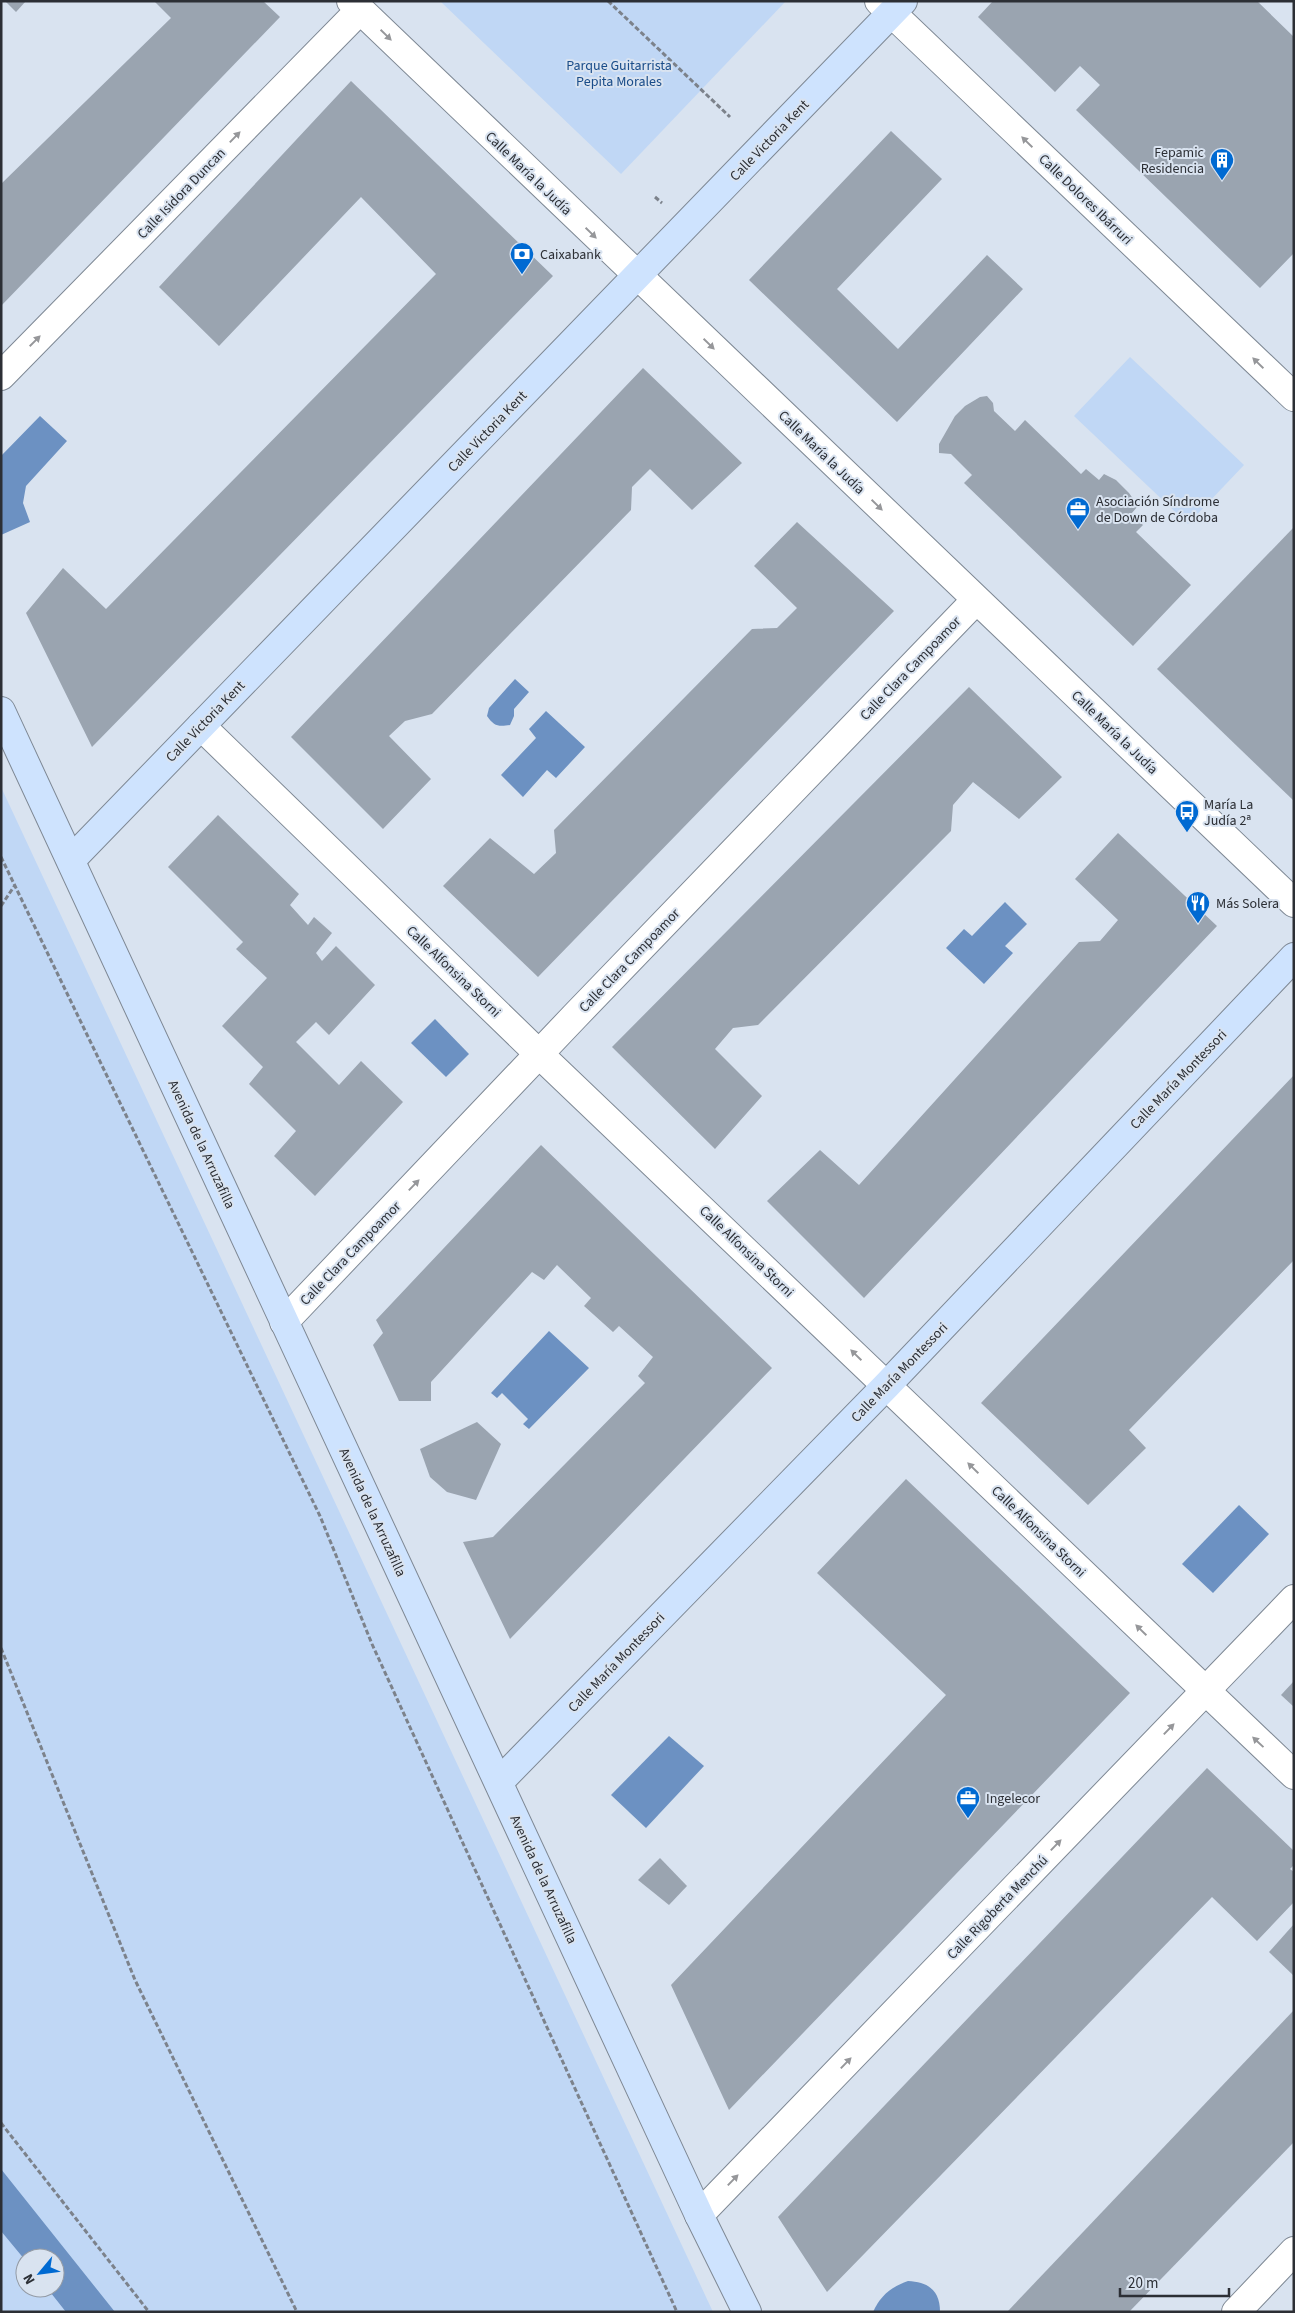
<svg xmlns="http://www.w3.org/2000/svg" width="1295" height="2313" viewBox="0 0 1295 2313" font-family="'Source Sans 3',sans-serif">
  <rect width="100%" height="100%" fill="#d9e3f0"/>
  <g fill="#c0d7f5" fill-rule="evenodd">
    <path d="M440 1H786L621 174Z"/>
    <path d="M1130 357 1244 465 1188 524 1074 416Z"/>
    <path d="M1 787 713 2312H1ZM25 2258H55V2288H25Z"/>
  </g>
  <g fill="#6c91c2">
    <path d="M40 416 67 441 26 486 23 503 30 522 1 535V456Z"/>
    <path d="M515 679 529 692 514 709V716L510 725C498 727 494 726 487 716L489 708Z"/>
    <path d="M546 711 585 747 556 778 547 770 523 797 501 775 536 738 529 729Z"/>
    <path d="M1005 902 1027 924 1005 946 1013 953 984 984 946 948 964 929 972 936Z"/>
    <path d="M435 1019 469 1054 446 1077 411 1043Z"/>
    <path d="M549 1331 589 1368 529 1429 523 1424 528 1419 502 1393 497 1398 491 1393Z"/>
    <path d="M1239 1505 1269 1534 1213 1593 1182 1564Z"/>
    <path d="M669 1736 704 1766 646 1828 611 1795Z"/>
    <path d="M1 2169 115 2312H66L47 2288H55V2258H25V2260L1 2231Z"/>
    <path d="M908 2281C928 2282 940 2290 940 2312H873C880 2296 891 2287 908 2281Z"/>
  </g>
  <g fill="#9aa4b0">
    <path d="M5 1H26L16 12Z"/>
    <path d="M154 1H263L280 17 1 306V184L171 18Z"/>
    <path d="M993 1H1257L1294 37V253L1260 288 1076 110 1100 85 1080 66 1055 92 978 17Z"/>
    <path d="M351 81 553 276 92 747 26 613 63 568 106 609 436 274 361 197 219 346 159 287Z"/>
    <path d="M891 131 942 179 837 289 898 349 987 255 1023 289 897 422 749 280Z"/>
    <path d="M643 368 742 463 692 510 650 469 632 487 631 510 432 714 405 721 389 736 431 779 383 829 291 737Z"/>
    <path d="M987 396 993 403 994 411 1015 431 1025 420 1081 474 1086 469 1099 480 1104 474 1116 480 1129 493 1138 506 1131 514 1143 525 1136 532 1191 585 1133 646 964 483 972 475 951 454 939 453V444L955 416 965 406 980 397Z"/>
    <path d="M797 522 894 611 538 977 443 886 490 838 534 874 556 853 554 830 752 629 777 628 797 608 754 566Z"/>
    <path d="M1294 527V801L1157 669Z"/>
    <path d="M969 687 1062 777 1019 819 973 782 953 805 951 831 758 1025 733 1028 715 1049 762 1096 715 1149 612 1047Z"/>
    <path d="M218 815 299 894 290 905 308 925 314 917 332 933 316 953 322 961 336 946 375 985 329 1035 316 1022 296 1042 339 1085 361 1061 403 1102 315 1196 274 1156 296 1131 249 1084 263 1067 222 1026 267 978 236 949 243 942 168 867Z"/>
    <path d="M1118 833 1217 926 864 1298 767 1201 820 1150 859 1185 1079 942 1100 941 1118 920 1075 879Z"/>
    <path d="M1294 1075V1260L1129 1430 1146 1448 1088 1505 981 1403Z"/>
    <path d="M541 1145 772 1368 510 1639 463 1542 493 1537 645 1383 638 1376 653 1357 619 1326 613 1332 584 1306 591 1298 557 1265 544 1280 532 1272 431 1382V1401H399L373 1345 383 1333 376 1320Z"/>
    <path d="M477 1422 501 1444 476 1500 447 1492 430 1477 420 1449Z"/>
    <path d="M906 1479 1130 1693 729 2110 671 1985 946 1695 817 1573Z"/>
    <path d="M1294 1681V1707L1281 1695Z"/>
    <path d="M1207 1768 1294 1851V1865L1290 1869 1294 1872V1902L1257 1941 1212 1897 827 2292 778 2217Z"/>
    <path d="M660 1858 687 1886 669 1905 638 1880Z"/>
    <path d="M1294 1924V1976L1269 1952Z"/>
    <path d="M1294 2010V2142L1129 2312H1007Z"/>
  </g>
  <g fill="none" stroke-linecap="round" stroke-linejoin="round">
    <g stroke="#7e8894" stroke-width="30">
      <g id="minor">
        <path d="M1 376 360 10"/>
        <path d="M201 726 539 1054 1294 1775"/>
        <path d="M284 1322 575 1016 976 600"/>
        <path d="M699 2215 1294 1599"/>
      </g>
    </g>
    <g stroke="#7e8894" stroke-width="30">
      <g id="tertiary">
        <path d="M351 1 1294 903"/>
        <path d="M879 1 1294 397"/>
        <path d="M1236 2312 1294 2251"/>
      </g>
    </g>
    <g stroke="#7e8894" stroke-width="30">
      <g id="secondary">
        <path d="M1 711 699 2215 747 2312"/>
        <path d="M71 860 903 1"/>
        <path d="M499 1782 887 1385 1294 957"/>
      </g>
    </g>
    <g stroke="#7c828b" stroke-width="3" stroke-dasharray="5 2.5" stroke-linecap="butt">
      <path d="M608 1 730 117"/>
      <path d="M655 197 662 203"/>
      <path d="M1 857 320 1516 372 1644 677 2312"/>
      <path d="M1 906 15 885"/>
      <path d="M1 1648 135 1980 297 2312"/>
      <path d="M1 2123 149 2312"/>
    </g>
    <use href="#minor" stroke="#fff" stroke-width="28"/>
    <use href="#tertiary" stroke="#fff" stroke-width="28"/>
    <use href="#secondary" stroke="#cee3fe" stroke-width="28"/>
  </g>
  <defs><path id="oneway-solid" d="M-6-.8H1V-3.2L6.5 0L1 3.2V.8H-6Z" transform="scale(1.25)"/></defs>
  <g fill="#96979a">
    <use href="#oneway-solid" transform="translate(386 35) rotate(44)"/>
    <use href="#oneway-solid" transform="translate(235 137) rotate(-46)"/>
    <use href="#oneway-solid" transform="translate(1027 142) rotate(-136)"/>
    <use href="#oneway-solid" transform="translate(591 233) rotate(44)"/>
    <use href="#oneway-solid" transform="translate(35 341) rotate(-45)"/>
    <use href="#oneway-solid" transform="translate(709 344) rotate(44)"/>
    <use href="#oneway-solid" transform="translate(1258 363) rotate(-136)"/>
    <use href="#oneway-solid" transform="translate(877 505) rotate(44)"/>
    <use href="#oneway-solid" transform="translate(414 1185) rotate(-46)"/>
    <use href="#oneway-solid" transform="translate(856 1355) rotate(-136)"/>
    <use href="#oneway-solid" transform="translate(973 1468) rotate(-136)"/>
    <use href="#oneway-solid" transform="translate(1141 1630) rotate(-136)"/>
    <use href="#oneway-solid" transform="translate(1169 1729) rotate(-46)"/>
    <use href="#oneway-solid" transform="translate(1258 1742) rotate(-137)"/>
    <use href="#oneway-solid" transform="translate(1056 1845) rotate(-46)"/>
    <use href="#oneway-solid" transform="translate(846 2063) rotate(-46)"/>
    <use href="#oneway-solid" transform="translate(733 2180) rotate(-46)"/>
  </g>
  <defs>
    <g id="building-pin" transform="scale(1.25)"><path d="M0 17L-7.5 6A9.5 9.5 0 1 1 7.5 6Z" fill="#006ad2" stroke="#d9e3f0"/><path d="M-4-6H4V6H1V3H-1V6H-4ZM-2.5-4.3h1.7v1.8h-1.7ZM.8-4.3h1.7v1.8H.8ZM-2.5-1h1.7V.8h-1.7ZM.8-1h1.7V.8H.8Z" fill="#fff"/></g>
    <g id="bank-pin" transform="scale(1.25)"><path d="M0 17L-7.5 6A9.5 9.5 0 1 1 7.5 6Z" fill="#006ad2" stroke="#d9e3f0"/><path d="M-6-4H6V4H-6ZM0-2.3a2.3 2.3 0 1 0 0 4.6a2.3 2.3 0 1 0 0-4.6Z" fill="#fff"/></g>
    <g id="office-pin" transform="scale(1.25)"><path d="M0 17L-7.5 6A9.5 9.5 0 1 1 7.5 6Z" fill="#006ad2" stroke="#d9e3f0"/><path d="M-6-3h4V-5.5h4V-3h4V5H-6ZM-1-4.5V-3h2v-1.5ZM-6 0V1H6V0Z" fill="#fff"/></g>
    <g id="bus-pin" transform="scale(1.25)"><path d="M0 17L-7.5 6A9.5 9.5 0 1 1 7.5 6Z" fill="#006ad2" stroke="#d9e3f0"/><path d="M-5-6H5V4H4V6H2V4H-2V6H-4V4H-5ZM-3.5-4V0h7V-4ZM-3.5 1.2v1.5H-2V1.2ZM2 1.2v1.5H3.5V1.2Z" fill="#fff"/></g>
    <g id="restaurant-pin" transform="scale(1.25)"><path d="M0 17L-7.5 6A9.5 9.5 0 1 1 7.5 6Z" fill="#006ad2" stroke="#d9e3f0"/><path d="M-5-6h1v4h1v-4h1v4h1v-4h1v5L-1.5 .5V6h-2V.5L-5-1ZM5-6V6H3V1.5H1.5Q1.5-4 5-6Z" fill="#fff"/></g>
  </defs>
  <g fill-rule="evenodd">
    <use href="#building-pin" x="1222" y="160"/>
    <use href="#bank-pin" x="522" y="254"/>
    <use href="#office-pin" x="1078" y="509"/>
    <use href="#bus-pin" x="1187" y="812"/>
    <use href="#restaurant-pin" x="1198" y="903"/>
    <use href="#office-pin" x="968" y="1798"/>
  </g>
  <g text-anchor="middle" stroke-width="4" stroke-linejoin="round" paint-order="stroke">
    <g font-size="14" fill="#194c89" stroke="#d9e3f0">
      <text x="619" y="70">Parque Guitarrista<tspan x="619" dy="16">Pepita Morales</tspan></text>
    </g>
    <g font-size="14" fill="#2c2f35" stroke="#d9e3f0">
      <text transform="translate(769 140) rotate(-46)" y="5">Calle Victoria Kent</text>
      <text transform="translate(529 173) rotate(44)" y="5">Calle María la Judía</text>
      <text transform="translate(181 193) rotate(-46)" y="5">Calle Isidora Duncan</text>
      <text transform="translate(1086 199) rotate(44)" y="5">Calle Dolores Ibárruri</text>
      <text transform="translate(487 431) rotate(-46)" y="5">Calle Victoria Kent</text>
      <text transform="translate(822 452) rotate(44)" y="5">Calle María la Judía</text>
      <text transform="translate(910 668) rotate(-46)" y="5">Calle Clara Campoamor</text>
      <text transform="translate(205 721) rotate(-46)" y="5">Calle Victoria Kent</text>
      <text transform="translate(1115 732) rotate(44)" y="5">Calle María la Judía</text>
      <text transform="translate(629 960) rotate(-46)" y="5">Calle Clara Campoamor</text>
      <text transform="translate(454 971) rotate(44)" y="5">Calle Alfonsina Storni</text>
      <text transform="translate(1178 1079) rotate(-46)" y="5">Calle María Montessori</text>
      <text transform="translate(202 1144) rotate(65)" y="5">Avenida de la Arruzafilla</text>
      <text transform="translate(747 1251) rotate(44)" y="5">Calle Alfonsina Storni</text>
      <text transform="translate(350 1253) rotate(-46)" y="5">Calle Clara Campoamor</text>
      <text transform="translate(899 1372) rotate(-46)" y="5">Calle María Montessori</text>
      <text transform="translate(373 1512) rotate(65)" y="5">Avenida de la Arruzafilla</text>
      <text transform="translate(1039 1531) rotate(44)" y="5">Calle Alfonsina Storni</text>
      <text transform="translate(616 1662) rotate(-46)" y="5">Calle María Montessori</text>
      <text transform="translate(544 1879) rotate(65)" y="5">Avenida de la Arruzafilla</text>
      <text transform="translate(997 1907) rotate(-46)" y="5">Calle Rigoberta Menchú</text>
    </g>
    <g font-size="14" fill="#2c2f35" stroke="#d9e3f0" text-anchor="start">
      <text x="1204" y="157" text-anchor="end">Fepamic<tspan x="1204" dy="16">Residencia</tspan></text>
      <text x="540" y="259">Caixabank</text>
      <text x="1096" y="506">Asociación Síndrome<tspan x="1096" dy="16">de Down de Córdoba</tspan></text>
      <text x="1204" y="809">María La<tspan x="1204" dy="16">Judía 2ª</tspan></text>
      <text x="1216" y="908">Más Solera</text>
      <text x="986" y="1803">Ingelecor</text>
    </g>
  </g>
  <rect width="1295" height="2313" fill="none" stroke="#2c2f35" stroke-width="5"/>
  <g transform="translate(40 2273) rotate(241)"><circle r="24" fill="#d9e3f0" stroke="#949ba5"/>
  <path d="M0-4L9 19L0 12L-9 19Z" fill="#006ad2"/>
  <text y="-8" font-size="14" font-weight="bold" text-anchor="middle" fill="#2c2f35">N</text>
  </g>
  <path d="M1120 2288v8h109v-8" fill="none" stroke="#2c2f35" stroke-width="2.5"/>
  <text x="1128" y="2288" font-size="15" fill="#2c2f35" stroke="#d9e3f0" stroke-width="4" paint-order="stroke">20 m</text>
</svg>
